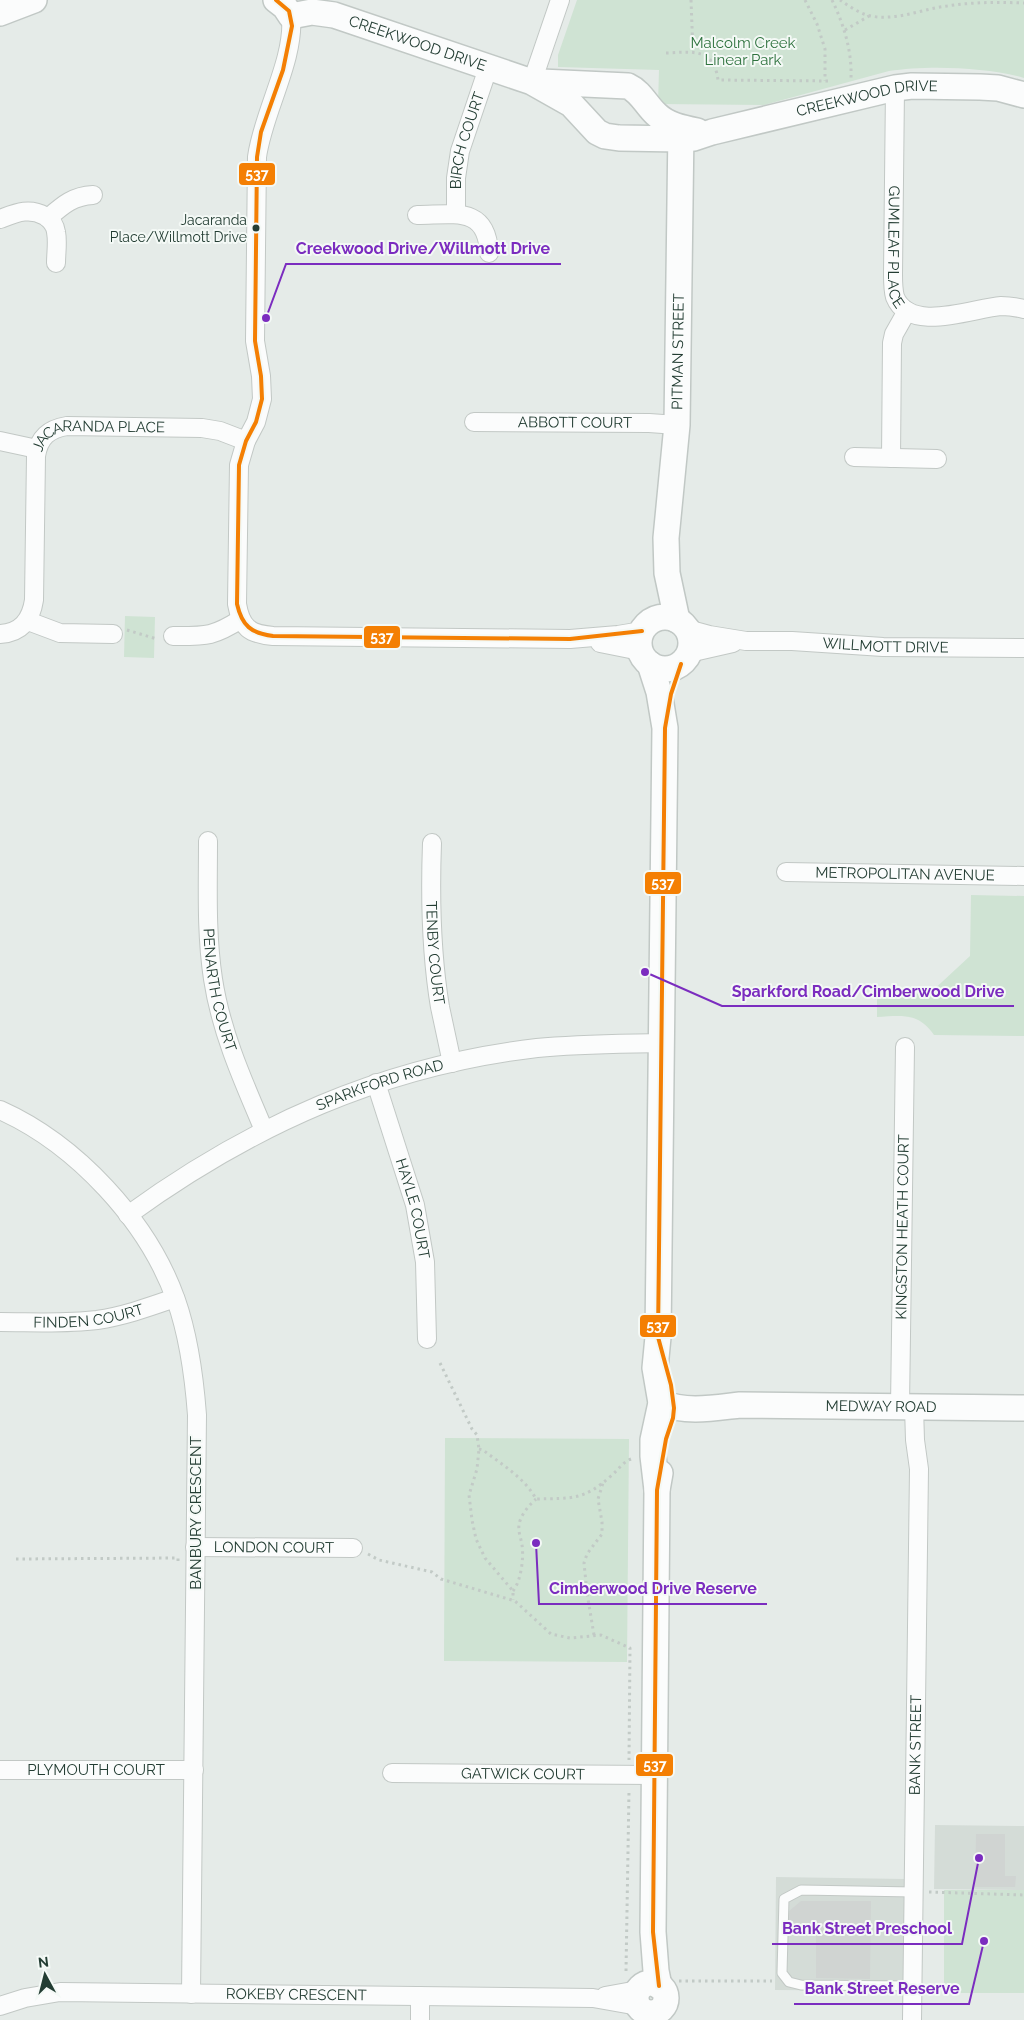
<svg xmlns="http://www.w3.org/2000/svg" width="1024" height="2020" viewBox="0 0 1024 2020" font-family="Raleway,sans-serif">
  <rect width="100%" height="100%" fill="#e5ebe8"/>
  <g fill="#d4dcd7">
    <path d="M935 1825 1024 1826V1890L934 1889Z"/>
    <path d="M776 1877 905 1879 904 1991 775 1990Z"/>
  </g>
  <g fill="#cfe3d3">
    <path d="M577 0H1024V78C987 67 927 65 889 71L764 105 658 104 659 70 558 67V55Z"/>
    <path d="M125 616 155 617 154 658 124 657Z"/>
    <path d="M971 895 1024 896V1036L934 1035C918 1012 902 1016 877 1017V992L929 994 970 956Z"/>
    <path d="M445 1438 629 1439 627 1662 444 1661Z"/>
    <rect x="944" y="1890" width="80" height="103"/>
  </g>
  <g fill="#d0d4d2">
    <path d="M976 1834H1005V1876H1016L1015 1887H975Z"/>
    <path d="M801 1901H871L870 1979 816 1978V1931H788V1912Z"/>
  </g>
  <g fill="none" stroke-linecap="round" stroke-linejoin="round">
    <g stroke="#c2c8c5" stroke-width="11">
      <path id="lane" d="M913 1986 801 1985 789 1982 782 1973 784 1899 801 1890 914 1892"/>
    </g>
    <g stroke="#c2c8c5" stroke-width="20">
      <g id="street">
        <path d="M291 16C295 60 263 112 257 157L255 341 261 376 262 399 256 422 246 441 239 465 237 604C241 628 250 634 273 636L570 639 618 635 642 631"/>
        <path d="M532 82 560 0"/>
        <path id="s1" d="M895 88 893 274C893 281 893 290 895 297 910 334 973 308 1001 306 1009 306 1016 307 1024 309"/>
        <path id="s2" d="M456 214V178L460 151 488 68"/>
        <path d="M417 215C453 215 487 205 489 253"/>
        <path d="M48 218C63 205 73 196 93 195"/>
        <path d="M0 219C16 213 29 207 45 216 51 220 55 224 56 232 58 242 56 253 56 263"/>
        <path id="s3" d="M474 422 649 423 677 425"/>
        <path d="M0 441 37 449"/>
        <path d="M854 457 937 459"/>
        <path d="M891 458 892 343 894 334 907 311"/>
        <path d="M28 621 60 633 113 634"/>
        <path id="s4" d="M687 629 709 635 746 641H792L883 647 1024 648"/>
        <path id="s5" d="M0 634C21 633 31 620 34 600L36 456C39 437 49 429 67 426L202 428 220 431 246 441"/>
        <path d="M173 636C206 636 213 637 241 619"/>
        <path d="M600 643 640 651"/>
        <path d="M689 653 733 643"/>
        <path id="s6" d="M208 841C208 887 206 933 213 979 221 1032 243 1081 264 1130"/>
        <path id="s7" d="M432 843C430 897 431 953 440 1007 444 1025 448 1044 452 1063"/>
        <path id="s8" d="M786 872 1024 876"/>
        <path id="s9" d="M376 1083 415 1205 425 1262 427 1339"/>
        <path d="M0 1110C76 1144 148 1221 176 1300 189 1337 194 1375 197 1415L191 1994"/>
        <path id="s10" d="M128 1215C252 1125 383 1066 537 1048 578 1044 620 1044 661 1043"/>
        <path id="s11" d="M0 1322C32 1322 65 1324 97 1320 124 1316 149 1307 175 1298"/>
        <path id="s12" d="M900 1406 905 1047"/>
        <path id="s13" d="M195 1547 353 1548"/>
        <path id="s14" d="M0 1770H194"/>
        <path id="s15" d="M392 1773 655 1775"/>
        <path d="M605 1996 638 1990"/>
        <path id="s16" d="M0 2006 25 1998 60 1992 593 1998 638 2006"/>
        <path d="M420 2020V1996"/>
        <path id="s17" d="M912 2020 919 1469 915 1440 914 1407"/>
      </g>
    </g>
    <g stroke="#c1c8c5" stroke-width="28">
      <g id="secondary">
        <path id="s18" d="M276 0 285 7 291 16 312 12 334 15 532 82 571 104 597 132 605 136 619 138 681 139 694 138 712 132 895 88 912 86 980 87 998 88 1024 95"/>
        <path d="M0 13 34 0"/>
        <path d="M541 82 628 86C641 92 646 105 656 114 667 125 682 128 697 131"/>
        <circle cx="665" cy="643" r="26"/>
        <path id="s19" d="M677 620 667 573 666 538 677 425 681 128"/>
        <path d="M650 664 659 692 665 728 658 1337 655 1368 661 1403 653 1440V1456L657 1490"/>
        <path id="s20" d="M661 1403C687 1413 713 1408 740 1405L1024 1408"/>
        <circle cx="651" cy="1998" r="15"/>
        <path d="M659 1986 656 1971 653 1932 657 1490 660 1473"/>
      </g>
    </g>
    <g stroke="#c2cac6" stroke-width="3" stroke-dasharray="2.5 4" stroke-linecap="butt">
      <path d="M691 0 693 52"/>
      <path d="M805 0 817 24 825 49V81"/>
      <path d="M832 0C844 25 852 51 851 78"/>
      <path d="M840 0C849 6 860 14 871 16 897 21 922 9 947 6 973 2 998 2 1024 3"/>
      <path d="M845 30 869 16"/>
      <path d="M666 53C691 52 714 47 718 80L830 81"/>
      <path d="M127 630 157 639"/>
      <path d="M440 1363 472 1429 477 1435 479 1449 477 1469 469 1495 472 1520 476 1539 485 1558 513 1591V1600"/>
      <path d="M479 1449 483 1450C501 1464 525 1478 536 1499 571 1498 583 1501 611 1476 618 1470 623 1462 631 1459"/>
      <path d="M368 1554 379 1560 432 1572 441 1579 515 1601 551 1634 570 1638 601 1635 630 1648 629 1760"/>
      <path d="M16 1559 178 1558V1561"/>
      <path d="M513 1591C521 1581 524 1558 522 1545 521 1538 518 1532 519 1525 520 1516 529 1505 536 1499"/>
      <path d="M594 1635 587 1593 584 1563 587 1554 602 1534V1522L598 1499 603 1483"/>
      <path d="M929 1892 1024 1895"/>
      <path d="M626 1971 629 1791"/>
      <path d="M679 1981H772"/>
    </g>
    <use href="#lane" stroke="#fbfcfc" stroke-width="9"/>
    <use href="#street" stroke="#fbfcfc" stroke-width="18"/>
    <use href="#secondary" stroke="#fbfcfc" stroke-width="25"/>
    <g stroke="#f4f9f6" stroke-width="8">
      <g id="bus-1">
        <path d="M276 0 289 11 292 26 283 70 261 132 257 157 255 341 261 376 262 399 256 422 246 441 239 465 237 604C242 626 251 633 273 636L570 639 642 631"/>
        <path d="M659 1986 653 1932 657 1490 666 1439 673 1418 674 1408 671 1385 658 1337 665 728 671 694 681 664"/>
      </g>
    </g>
    <use href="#bus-1" stroke="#f47f03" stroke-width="4"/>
  </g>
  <circle fill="#233d33" stroke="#f4f9f6" stroke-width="2" cx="256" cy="228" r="4.5"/>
  <g text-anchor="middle" stroke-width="4" stroke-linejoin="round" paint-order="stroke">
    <g font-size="14" fill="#233d33" stroke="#f4f9f6" text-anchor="end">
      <text x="247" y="225">Jacaranda<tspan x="247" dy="17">Place/Willmott Drive</tspan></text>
    </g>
    <g font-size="15" fill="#233d33" stroke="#f4f9f6">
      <text dy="5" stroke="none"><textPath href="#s18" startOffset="154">CREEKWOOD DRIVE</textPath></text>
      <text dy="5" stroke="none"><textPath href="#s18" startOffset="634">CREEKWOOD DRIVE</textPath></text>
      <text dy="5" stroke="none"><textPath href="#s2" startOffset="75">BIRCH COURT</textPath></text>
      <text dy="5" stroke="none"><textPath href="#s1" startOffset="159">GUMLEAF PLACE</textPath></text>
      <text dy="5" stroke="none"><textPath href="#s19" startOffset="270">PITMAN STREET</textPath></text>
      <text dy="5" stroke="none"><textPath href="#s3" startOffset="101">ABBOTT COURT</textPath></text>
      <text dy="5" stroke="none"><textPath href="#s5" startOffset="272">JACARANDA PLACE</textPath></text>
      <text dy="5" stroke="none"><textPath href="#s4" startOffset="200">WILLMOTT DRIVE</textPath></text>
      <text dy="5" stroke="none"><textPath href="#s8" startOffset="119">METROPOLITAN AVENUE</textPath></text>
      <text dy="5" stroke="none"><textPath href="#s7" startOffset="110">TENBY COURT</textPath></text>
      <text dy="5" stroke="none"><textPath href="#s6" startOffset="150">PENARTH COURT</textPath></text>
      <text dy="5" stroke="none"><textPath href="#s10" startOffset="285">SPARKFORD ROAD</textPath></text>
      <text dy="5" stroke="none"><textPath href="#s9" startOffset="131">HAYLE COURT</textPath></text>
      <text dy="5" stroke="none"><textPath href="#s12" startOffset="179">KINGSTON HEATH COURT</textPath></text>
      <text dy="5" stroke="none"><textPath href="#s11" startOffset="89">FINDEN COURT</textPath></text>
      <text dy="5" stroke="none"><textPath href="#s20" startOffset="221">MEDWAY ROAD</textPath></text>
      <text transform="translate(196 1513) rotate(-90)" y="5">BANBURY CRESCENT</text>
      <text dy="5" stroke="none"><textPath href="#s13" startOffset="79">LONDON COURT</textPath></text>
      <text dy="5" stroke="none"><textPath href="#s17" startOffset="275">BANK STREET</textPath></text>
      <text dy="5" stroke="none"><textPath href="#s14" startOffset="96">PLYMOUTH COURT</textPath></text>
      <text dy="5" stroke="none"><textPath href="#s15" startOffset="131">GATWICK COURT</textPath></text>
      <text dy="5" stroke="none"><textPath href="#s16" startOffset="298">ROKEBY CRESCENT</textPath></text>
    </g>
    <g font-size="15" fill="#2f733f" stroke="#f4f9f6">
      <text x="743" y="48">Malcolm Creek<tspan x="743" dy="17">Linear Park</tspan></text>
    </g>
  </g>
  <path fill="none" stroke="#7b2cbf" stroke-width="2" d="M266 318L286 264H561M645 972L722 1006H1014M536 1543L539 1604H767M979 1858L962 1944H772M984 1941L969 2004H794"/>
  <g fill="#7b2cbf" stroke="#f4f9f6" stroke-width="2">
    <circle cx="266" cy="318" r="5"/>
    <circle cx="645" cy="972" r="5"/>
    <circle cx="536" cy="1543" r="5"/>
    <circle cx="979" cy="1858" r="5"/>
    <circle cx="984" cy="1941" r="5"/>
  </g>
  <g font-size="16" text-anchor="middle" font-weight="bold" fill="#7b2cbf" stroke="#f4f9f6" stroke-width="4" stroke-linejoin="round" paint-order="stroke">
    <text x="423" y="254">Creekwood Drive/Willmott Drive</text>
    <text x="868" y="997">Sparkford Road/Cimberwood Drive</text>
    <text x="653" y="1594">Cimberwood Drive Reserve</text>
    <text x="867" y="1934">Bank Street Preschool</text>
    <text x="882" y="1994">Bank Street Reserve</text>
  </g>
  <g stroke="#f4f9f6" stroke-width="2">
    <rect x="238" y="162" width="38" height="24" rx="5" fill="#f47f03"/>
    <rect x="363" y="625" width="38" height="24" rx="5" fill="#f47f03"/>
    <rect x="644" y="871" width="38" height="24" rx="5" fill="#f47f03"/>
    <rect x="639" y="1314" width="38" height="24" rx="5" fill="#f47f03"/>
    <rect x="635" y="1753" width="39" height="24" rx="5" fill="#f47f03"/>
  </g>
  <g font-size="14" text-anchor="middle" font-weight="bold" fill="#fff">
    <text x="257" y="179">537</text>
    <text x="382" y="642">537</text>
    <text x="663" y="888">537</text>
    <text x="658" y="1331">537</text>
    <text x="655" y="1770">537</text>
  </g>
  <g transform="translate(45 1975) rotate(353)" stroke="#f4f9f6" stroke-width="4" paint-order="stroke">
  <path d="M0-4L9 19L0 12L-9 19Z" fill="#233d33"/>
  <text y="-8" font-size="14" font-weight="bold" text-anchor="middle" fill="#233d33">N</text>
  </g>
</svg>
